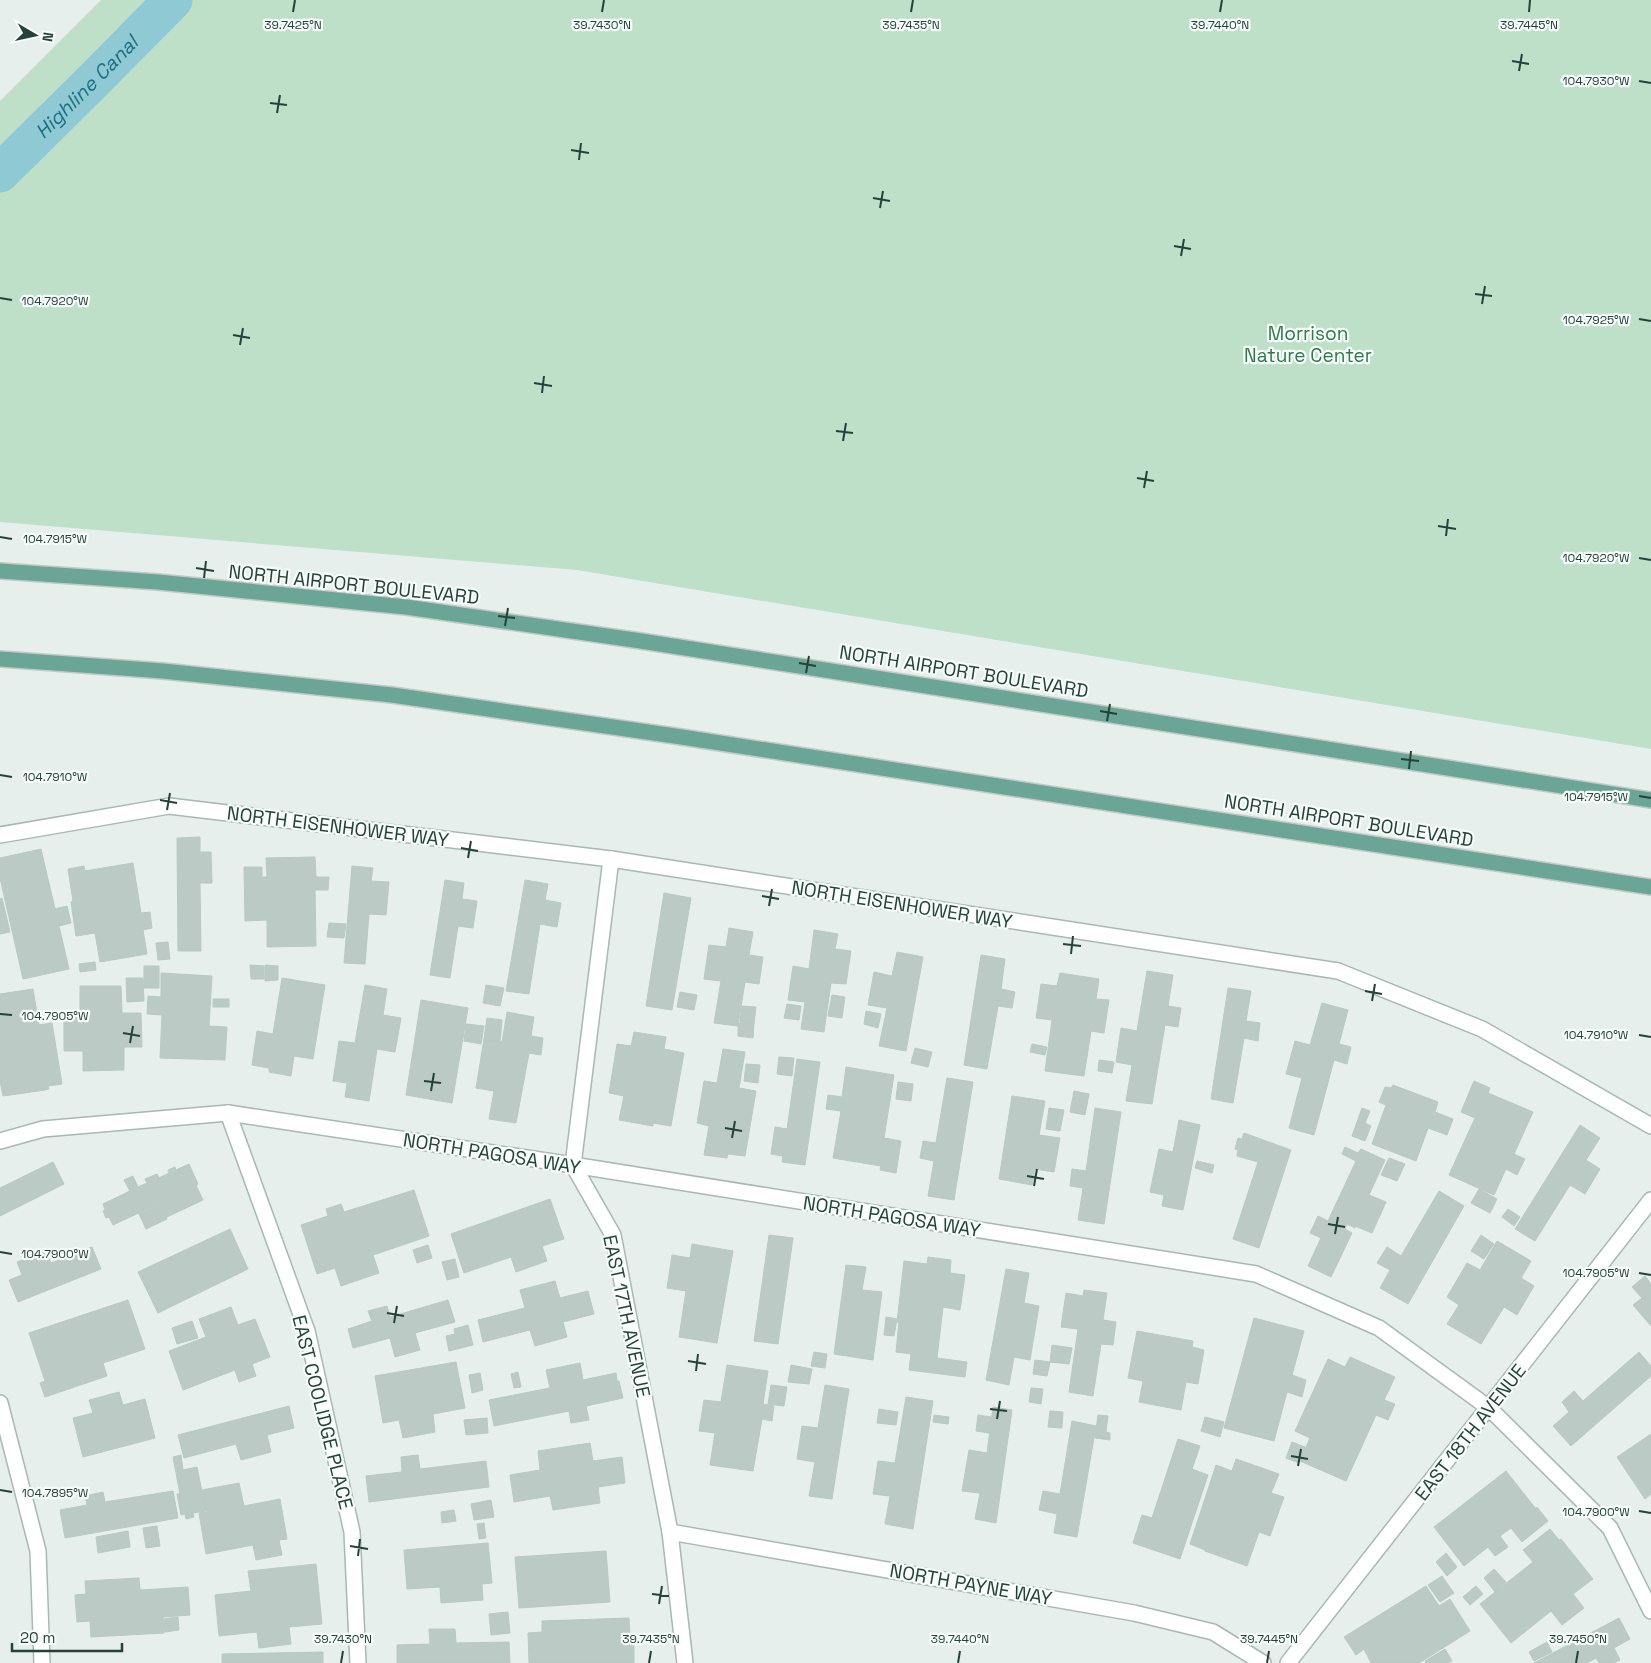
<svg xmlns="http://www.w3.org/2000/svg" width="1651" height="1663" viewBox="0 0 1651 1663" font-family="'Space Grotesk',sans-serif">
  <rect width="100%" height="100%" fill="#e6efeb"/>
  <path fill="#bfe0c8" d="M101 0H1651V749L577 570 0 522V101Z"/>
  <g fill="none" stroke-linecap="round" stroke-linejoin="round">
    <path stroke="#8ec9d4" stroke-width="39" id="s1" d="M0 173 94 80 173 0"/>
  </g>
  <g fill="#bbcac4" stroke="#b8c9c2">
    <path d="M200 837V852H211L212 883H200L201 951H178L177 838Z"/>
    <path d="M41 849 55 909 67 906 71 923 59 926 69 969 23 979 0 878V858Z"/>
    <path d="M315 857 316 877H329L328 890H315L316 946 267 947V920L245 921 244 867H262V877H267L266 858Z"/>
    <path d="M133 863 141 913 150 912 152 928 143 930 147 954 100 962 95 933 76 936 71 902 73 901 68 869 84 866 85 871Z"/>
    <path d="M352 866 373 868 371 881 389 882 386 915 369 914 365 964 344 963Z"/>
    <path d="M445 880 464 883 462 899 477 901 473 928 458 926 450 978 430 975Z"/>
    <path d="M525 880 548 884 545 900 561 903 557 927 540 924 529 994 506 991Z"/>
    <path d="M664 893 691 898 672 1010 646 1006Z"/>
    <path d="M2 898 10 932 0 934V899Z"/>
    <path d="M329 923 346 924 344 938 327 937Z"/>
    <path d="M729 928 753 932 749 955 763 957 759 984 745 982 738 1026 714 1023 721 981 704 979 709 945 726 947Z"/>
    <path d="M814 930 838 934 835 949 851 951 846 984 831 983 824 1032 801 1029 805 1002 788 1000 793 966 809 969Z"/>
    <path d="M168 942 170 959 158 960 156 943Z"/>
    <path d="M897 952 923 957 906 1051 879 1046 887 1008 868 1005 874 972 892 976Z"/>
    <path d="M981 955 1005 959 1001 989 1015 992 1012 1008 998 1006 987 1069 964 1065Z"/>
    <path d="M95 962 96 970 80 972 79 964Z"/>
    <path d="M250 965 264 966V979H251Z"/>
    <path d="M265 965 278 966V980L265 981Z"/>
    <rect x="144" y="966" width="15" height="22"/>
    <path d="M1147 971 1173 975 1168 1006 1181 1008 1178 1027 1165 1025 1152 1104 1126 1101 1132 1065 1116 1062 1121 1028 1137 1031Z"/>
    <path d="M161 973 212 976 209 1026 227 1027 225 1060 160 1058 162 1015 147 1014 148 996 161 997Z"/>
    <path d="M1060 973 1099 979 1096 999 1109 1000 1104 1033 1091 1031 1084 1076 1045 1071 1052 1020 1036 1018 1041 984 1057 986Z"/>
    <path d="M126 978H143L144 1001 127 1002Z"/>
    <path d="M282 978 325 985 313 1059 294 1056 291 1076 269 1072V1068L252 1065 257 1031 273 1034Z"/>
    <path d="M365 985 387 989 383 1015 401 1018 395 1052 377 1049 369 1101 345 1097 347 1083 333 1081 339 1041 355 1043Z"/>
    <path d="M486 985 504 988 500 1006 483 1003Z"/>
    <path d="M80 986H121L122 1013H141L142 1047H124V1070L83 1071V1051H64V1017H80Z"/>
    <path d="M1228 988 1251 991 1246 1021 1260 1023 1258 1041 1244 1038 1233 1103 1211 1099Z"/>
    <path d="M33 989 39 1025 52 1023 62 1084 48 1086 49 1089 45 1090 3 1096 0 1081V994Z"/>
    <path d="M680 992 697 995 694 1010 677 1007Z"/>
    <path d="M832 995 845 997 842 1018 828 1016Z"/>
    <rect x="213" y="999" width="16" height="8"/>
    <path d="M421 1000 468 1008 452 1103 406 1095Z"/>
    <path d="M1322 1003 1348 1010 1339 1044 1351 1047 1347 1064 1334 1060 1314 1135 1289 1128 1302 1078 1286 1074 1295 1041 1310 1045Z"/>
    <path d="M787 1004 801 1006 799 1020 784 1018Z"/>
    <path d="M742 1006 756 1007 754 1023 740 1022Z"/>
    <path d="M866 1011 881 1014 878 1028 864 1024Z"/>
    <path d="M507 1012 534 1017 531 1036 543 1038 541 1055 529 1053 516 1123 489 1119 494 1091 476 1088 484 1039 502 1042Z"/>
    <path d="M487 1018 502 1020 500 1041 484 1039Z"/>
    <path d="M738 1023H754L753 1038 738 1036Z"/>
    <path d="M466 1024 484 1026 481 1044 464 1041Z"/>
    <path d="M634 1032 666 1037 664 1049 684 1053 671 1126 653 1123V1126L619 1120 624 1096 609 1093 617 1044 631 1046Z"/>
    <path d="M1032 1044 1047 1047 1045 1055 1030 1052Z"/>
    <path d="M915 1048 932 1052 928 1067 911 1063Z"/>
    <path d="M723 1049 745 1052 739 1088 756 1091 745 1156 728 1154 727 1158 704 1155 709 1126 697 1123 704 1081 717 1083Z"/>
    <path d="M779 1057 794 1058 792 1076 777 1074Z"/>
    <path d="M797 1059 820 1062 805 1165 782 1162 783 1156 771 1154 775 1127 787 1129Z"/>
    <path d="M1099 1060 1114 1062 1112 1073 1098 1071Z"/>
    <path d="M746 1064 760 1065 758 1083 744 1081Z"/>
    <path d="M846 1067 894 1075 884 1138 901 1141 896 1173 880 1170 881 1166 833 1158 841 1111 826 1109 828 1095 842 1097Z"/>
    <path d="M947 1078 973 1082 954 1200 928 1196 934 1161 920 1158 923 1141 936 1143Z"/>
    <path d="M1474 1081 1490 1088 1488 1093 1533 1112 1514 1154 1525 1159 1517 1175 1506 1169 1494 1195 1449 1175 1475 1118 1461 1112Z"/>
    <path d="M898 1082 913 1084 911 1101 896 1099Z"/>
    <path d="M1393 1085 1438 1102 1435 1112 1453 1119 1447 1135 1428 1128 1416 1161 1372 1144 1386 1105 1379 1102 1385 1087 1391 1088Z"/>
    <path d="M1074 1091 1089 1094 1085 1115 1070 1112Z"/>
    <path d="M1012 1096 1045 1101 1039 1135 1060 1138 1054 1172 1035 1169 1032 1185 999 1179Z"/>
    <path d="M1049 1108 1064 1110 1060 1131 1046 1129Z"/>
    <path d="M1095 1108 1121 1112 1104 1224 1078 1220 1083 1188 1070 1186 1072 1169 1086 1171Z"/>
    <path d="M1362 1108 1370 1111 1365 1123 1371 1126 1365 1141 1352 1136Z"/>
    <path d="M1179 1120 1200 1125 1183 1210 1162 1206 1164 1195 1150 1192 1159 1149 1173 1152Z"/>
    <path d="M1580 1125 1600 1138 1586 1160 1600 1169 1585 1194 1570 1185 1535 1241 1515 1229Z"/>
    <path d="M1244 1133 1291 1150 1259 1248 1233 1239 1258 1162 1237 1156 1238 1150 1235 1149 1238 1138 1242 1139Z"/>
    <path d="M1345 1147 1358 1153 1361 1149 1385 1160 1369 1195 1386 1202 1372 1233 1355 1226V1228L1347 1224 1345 1229 1352 1233 1331 1277 1308 1266 1321 1238 1310 1233 1318 1216 1328 1221 1356 1161 1342 1154Z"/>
    <path d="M1389 1158 1405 1164 1397 1181 1381 1175Z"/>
    <path d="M1197 1161 1214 1165 1212 1173 1195 1168Z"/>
    <path d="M53 1162 64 1184 0 1216V1188Z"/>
    <path d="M189 1164 198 1184 196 1185 203 1200 167 1217 160 1203 113 1225 109 1217 106 1218 103 1211 105 1210 103 1204 130 1191 124 1180 133 1176 138 1187 147 1183 145 1179 157 1174 159 1178 169 1173 168 1170 175 1167 176 1170Z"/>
    <path d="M1479 1189 1497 1199 1490 1213 1471 1203Z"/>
    <path d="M414 1190 429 1236 373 1255 379 1273 341 1286 335 1268 317 1274 301 1225 328 1216 326 1209 341 1204 344 1212Z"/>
    <path d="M1439 1191 1464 1206 1408 1304 1380 1288 1390 1270 1377 1263 1387 1247 1401 1256Z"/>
    <path d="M550 1199 564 1239 542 1246 547 1261 516 1272 511 1257 464 1273 451 1234Z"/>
    <path d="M160 1204 167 1219 146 1229 139 1214Z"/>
    <path d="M1508 1209 1520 1217 1514 1226 1502 1217Z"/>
    <path d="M230 1229 248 1269 158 1313 138 1272Z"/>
    <path d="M769 1235 793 1238 778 1344 754 1341Z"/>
    <path d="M1481 1235 1494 1244 1484 1259 1471 1251Z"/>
    <path d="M1497 1241 1531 1261 1521 1278 1534 1286 1517 1315 1504 1307 1481 1344 1447 1324 1459 1305 1447 1297 1467 1263 1480 1270Z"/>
    <path d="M692 1244 733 1251 717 1343 679 1337 686 1291 667 1288 672 1255 690 1258Z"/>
    <path d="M428 1245 432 1258 417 1263 413 1250Z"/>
    <path d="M92 1247 101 1269 18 1302 9 1280 22 1275 17 1262 46 1251 51 1263Z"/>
    <path d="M928 1257 951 1260 950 1273 965 1275 960 1310 943 1307 937 1358 967 1362 965 1377 909 1370 911 1354 896 1352 899 1322H897L904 1261 927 1264Z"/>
    <path d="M455 1259 459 1277 447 1280 442 1262Z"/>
    <path d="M846 1265 866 1267 862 1290 882 1292 873 1360 834 1354Z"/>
    <path d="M1006 1269 1029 1273 1024 1303 1039 1306 1030 1360 1014 1357 1009 1385 986 1380Z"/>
    <path d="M1645 1276 1651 1284V1326L1633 1305 1642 1298 1632 1287Z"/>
    <path d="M555 1281 560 1298 588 1291 594 1314 563 1322 567 1337 535 1346 530 1330 483 1342 478 1320 525 1308 520 1290Z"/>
    <path d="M1084 1290 1107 1293 1103 1320 1116 1322 1113 1345 1101 1344 1093 1396 1069 1392 1078 1329 1061 1327 1066 1293 1083 1296Z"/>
    <path d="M128 1300 145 1349 103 1363 107 1376 45 1397 40 1383 45 1381 29 1333Z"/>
    <path d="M448 1300 455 1322 415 1333 420 1350 395 1357 390 1338 353 1348 348 1329 372 1321 368 1311 387 1306 390 1317Z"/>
    <path d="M231 1307 238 1325 255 1319 270 1357 252 1364 256 1376 239 1382 235 1370 183 1390 169 1351 206 1337 199 1319Z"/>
    <path d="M886 1317 897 1319 894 1336 884 1335Z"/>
    <path d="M1254 1318 1304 1331 1292 1375 1306 1380 1302 1397 1287 1392 1274 1441 1224 1428Z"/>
    <path d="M192 1321 198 1338 177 1344 172 1328Z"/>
    <path d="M468 1325 473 1345 449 1351 446 1336 455 1334 454 1329Z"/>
    <path d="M1137 1331 1193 1341 1192 1347 1204 1350 1198 1384 1186 1382 1181 1410 1139 1402 1143 1381 1128 1378Z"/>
    <path d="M1052 1345 1072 1348 1069 1364 1050 1362Z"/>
    <path d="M814 1352 827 1354 825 1368 811 1366Z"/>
    <path d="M1639 1352 1651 1366V1376L1571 1446 1553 1426 1569 1412 1562 1402 1574 1391 1583 1401Z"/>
    <path d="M1350 1357 1395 1377 1384 1400 1395 1404 1388 1420 1376 1415 1346 1481 1300 1461 1310 1438 1295 1431 1328 1359 1345 1367Z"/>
    <path d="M1035 1360 1050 1362 1047 1376 1033 1374Z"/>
    <path d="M456 1362 465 1408 433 1414 435 1432 403 1438 399 1420 383 1423 375 1376Z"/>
    <path d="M580 1363 583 1380 616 1373 617 1381H619L623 1398 586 1406 589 1420 571 1423 569 1411 494 1426 489 1400 550 1388 546 1370Z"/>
    <path d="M727 1365 768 1371 763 1404 774 1406 772 1421 762 1419 753 1471 710 1465 715 1433 699 1431 704 1400 721 1402Z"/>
    <path d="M791 1365 812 1369 809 1384 788 1382Z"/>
    <path d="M518 1372 521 1387 514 1388 511 1374Z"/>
    <path d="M480 1373 483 1390 472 1393 469 1375Z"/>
    <path d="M771 1385 787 1387 784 1406 768 1404Z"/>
    <path d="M825 1385 849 1389 832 1499 809 1496 815 1462 797 1459 802 1426 818 1428Z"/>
    <path d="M1031 1388 1043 1389 1041 1404 1029 1402Z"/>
    <path d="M119 1392 123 1405 145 1399 155 1438 83 1457 73 1418 93 1413 89 1400Z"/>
    <path d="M906 1397 933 1401 913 1529 885 1524 890 1496 873 1494 878 1461 895 1463Z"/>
    <path d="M289 1406 294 1428 267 1435 271 1452 241 1460 236 1444 184 1458 178 1435Z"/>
    <path d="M993 1407 1012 1410 996 1523 975 1519 980 1493 962 1491 969 1450 987 1453Z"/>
    <path d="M879 1409 898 1412 896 1425 877 1423Z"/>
    <path d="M1050 1411 1063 1412 1062 1428 1048 1427Z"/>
    <path d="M934 1415 949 1417 948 1424 933 1422Z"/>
    <path d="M978 1415 991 1417 989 1433 976 1431Z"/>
    <path d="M1098 1415 1108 1416 1106 1432 1110 1433V1440L1095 1438Z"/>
    <path d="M1205 1417 1224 1422 1220 1437 1201 1431Z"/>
    <path d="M487 1418 488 1433 466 1435 464 1420Z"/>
    <path d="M1072 1421 1096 1426 1077 1537 1054 1533 1057 1514 1039 1510 1043 1491 1060 1494Z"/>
    <path d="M1651 1434V1494L1645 1499 1617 1457Z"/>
    <path d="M1178 1439 1200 1446 1192 1469 1208 1475 1180 1559 1133 1543 1142 1515 1152 1518Z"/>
    <path d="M1292 1442 1305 1447 1299 1463 1286 1458Z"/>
    <path d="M590 1443 593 1461 622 1457 625 1483 598 1487 600 1503 553 1510 550 1496 514 1502 510 1475 540 1470 538 1451Z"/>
    <path d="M181 1455 183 1470 197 1467 206 1511 193 1513 194 1517 186 1519 185 1514 181 1515 177 1494H180L173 1457Z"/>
    <path d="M418 1455 420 1469 486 1461 489 1487 369 1502 366 1476 402 1472 401 1457Z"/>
    <path d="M1236 1459 1279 1474 1271 1493 1284 1497 1270 1536 1259 1532 1247 1566 1205 1551V1550L1190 1544 1216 1465 1232 1471Z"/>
    <path d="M1506 1471 1536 1509 1537 1507 1548 1521 1522 1542 1511 1528 1500 1536 1508 1547 1495 1556 1488 1547 1464 1566 1434 1527Z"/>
    <path d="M239 1483 244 1506 280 1499 287 1539 279 1540 282 1555 256 1560 253 1545 206 1554 199 1513 207 1512 202 1490Z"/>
    <path d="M173 1491 178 1518 65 1538 60 1510 87 1505 85 1496 103 1492 105 1502Z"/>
    <path d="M491 1500 494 1517 474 1520 471 1504Z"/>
    <path d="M454 1510 456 1521 442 1523 441 1512Z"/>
    <path d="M484 1523 486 1538 479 1539 477 1524Z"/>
    <path d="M157 1526 160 1546 146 1548 143 1528Z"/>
    <path d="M1550 1529 1559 1540 1561 1539 1593 1579 1573 1594 1584 1608 1562 1625 1551 1611 1511 1643 1480 1604 1533 1562 1523 1550Z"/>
    <path d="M128 1531 130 1547 98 1553 96 1537Z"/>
    <path d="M488 1543 492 1583 482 1584 483 1600 441 1603 440 1587 407 1589 404 1550Z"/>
    <path d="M606 1551 610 1602 519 1608 515 1557Z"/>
    <path d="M1446 1553 1457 1567 1447 1576 1436 1562Z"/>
    <path d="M316 1564 322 1624 289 1627 291 1644 259 1648 257 1632 219 1636 215 1595 251 1591 248 1571Z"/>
    <path d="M1494 1569 1506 1582 1495 1592 1484 1578Z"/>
    <path d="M1442 1576 1454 1593 1440 1602 1428 1585Z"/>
    <path d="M139 1578 140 1590 188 1587 190 1615 163 1617 164 1633 91 1637 90 1621 77 1622 75 1595 86 1594 85 1581Z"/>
    <path d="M1426 1586 1439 1606 1450 1599 1470 1631 1419 1663H1371L1364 1649 1356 1655 1344 1637Z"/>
    <path d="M1476 1586 1483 1594 1470 1605 1463 1597Z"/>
    <path d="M508 1612 510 1633 491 1635 489 1614Z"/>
    <path d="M178 1617 179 1630 165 1632 164 1619Z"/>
    <path d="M629 1618 630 1638H634V1663H529L528 1633 542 1632V1621Z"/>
    <path d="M1619 1618 1630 1639 1614 1648 1620 1660 1614 1663H1599L1596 1658 1587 1663H1534Z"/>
    <path d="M429 1629H455L456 1643 509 1642 510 1663H397V1645L430 1644Z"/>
    <path d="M1547 1642 1552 1652 1534 1661 1529 1652Z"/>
    <path d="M1445 1649 1452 1661 1448 1663H1426L1425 1661Z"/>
    <path d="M323 1652V1663H222V1654Z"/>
  </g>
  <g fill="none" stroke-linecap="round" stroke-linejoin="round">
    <g stroke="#a8b8b2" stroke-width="18">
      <g id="minor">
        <path d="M0 835 169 806 611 859 1338 971 1482 1029 1651 1126"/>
        <path d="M611 859 573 1165 613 1235 670 1532 685 1663"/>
        <path d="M228 1113 307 1331 352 1532 358 1663"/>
        <path d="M0 1141 43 1129 228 1113 573 1165 1256 1274 1379 1328 1489 1408 1610 1528 1651 1611"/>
        <path d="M0 1403 38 1551 42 1663"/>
        <path d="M670 1532 1134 1613 1213 1632 1263 1663"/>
        <path d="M1288 1663 1651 1200"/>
      </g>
    </g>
    <g stroke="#c2cac8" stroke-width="18">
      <g id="major">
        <path d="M0 571 158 582 406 607 641 641 1651 800"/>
        <path d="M0 659 163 671 392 695 675 736 1651 887"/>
      </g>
    </g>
    <use href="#minor" stroke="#fff" stroke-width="15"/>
    <use href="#major" stroke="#6aa596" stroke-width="15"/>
  </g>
  <path fill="none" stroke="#24423a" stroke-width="2" d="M293 12 295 0M602 12 604 0M911 12 913 0M1220 12 1222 0M1529 12 1530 0M1512 61 1529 64M1519 71 1522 54M1639 81 1651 83M270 103 287 105M277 113 280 95M571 150 589 153M579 160 581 143M873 198 890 201M880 208 883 191M1174 246 1191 249M1181 256 1184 239M1475 294 1492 296M0 298 12 300M1482 304 1485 286M1639 319 1651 321M233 335 250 338M240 345 243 328M534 383 552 386M542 393 544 376M836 431 853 433M843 441 846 423M1137 478 1154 481M1144 488 1147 471M1438 526 1456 529M1446 536 1448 519M0 537 12 539M1639 558 1651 560M196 568 214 571M204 578 206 561M498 616 515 618M505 626 508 608M799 663 816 666M806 673 809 656M1100 711 1117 714M1107 721 1110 704M1401 759 1419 761M1409 769 1411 751M0 775 12 777M1639 796 1651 798M160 800 177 803M167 810 170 793M461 848 478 851M468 858 471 841M762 896 779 899M769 906 772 889M1063 944 1081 946M1071 954 1073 936M1365 991 1382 994M1372 1001 1375 984M0 1014 12 1015M123 1033 140 1036M1639 1035 1651 1037M130 1043 133 1026M424 1081 441 1083M431 1091 434 1073M725 1128 742 1131M732 1138 735 1121M1027 1176 1044 1179M1034 1186 1037 1169M1328 1224 1345 1227M1335 1234 1338 1217M0 1252 12 1254M1639 1273 1651 1275M387 1313 404 1316M394 1323 397 1306M688 1361 706 1364M696 1371 698 1354M990 1409 1007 1411M997 1419 1000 1401M1291 1456 1308 1459M1298 1466 1301 1449M0 1490 12 1492M1639 1511 1651 1513M350 1546 368 1549M358 1556 360 1539M652 1594 669 1596M659 1604 662 1586M341 1663 343 1651M649 1663 651 1651M958 1663 960 1651M1267 1663 1269 1651M1576 1663 1578 1651"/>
  <g text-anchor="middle" stroke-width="4.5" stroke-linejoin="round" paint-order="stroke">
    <g font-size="19" fill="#2d7a4b" stroke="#f7fbf9">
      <text x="1308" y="340">Morrison<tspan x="1308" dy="22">Nature Center</tspan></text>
    </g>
    <g font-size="19" fill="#24423a" stroke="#f7fbf9">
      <text transform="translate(354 584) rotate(6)" y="7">NORTH AIRPORT BOULEVARD</text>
      <text transform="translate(964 671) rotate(9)" y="7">NORTH AIRPORT BOULEVARD</text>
      <text transform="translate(1349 820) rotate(9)" y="7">NORTH AIRPORT BOULEVARD</text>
      <text transform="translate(338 826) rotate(7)" y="7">NORTH EISENHOWER WAY</text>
      <text transform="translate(902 904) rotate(9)" y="7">NORTH EISENHOWER WAY</text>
      <text transform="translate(492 1153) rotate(9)" y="7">NORTH PAGOSA WAY</text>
      <text transform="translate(892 1216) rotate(9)" y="7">NORTH PAGOSA WAY</text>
      <text transform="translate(627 1316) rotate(78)" y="7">EAST 17TH AVENUE</text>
      <text transform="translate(323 1412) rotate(76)" y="7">EAST COOLIDGE PLACE</text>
      <text transform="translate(1470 1432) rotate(-52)" y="7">EAST 18TH AVENUE</text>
      <text transform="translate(971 1584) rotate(10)" y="7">NORTH PAYNE WAY</text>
    </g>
    <g font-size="20" font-style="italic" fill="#1c6f80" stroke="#f7fbf9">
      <text dy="7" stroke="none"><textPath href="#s1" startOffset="122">Highline Canal</textPath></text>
    </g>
  </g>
  <g font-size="12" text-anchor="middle" fill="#24423a" stroke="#f7fbf9" stroke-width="4.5" stroke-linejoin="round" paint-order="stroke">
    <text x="293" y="29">39.7425°N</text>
    <text x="602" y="29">39.7430°N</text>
    <text x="911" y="29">39.7435°N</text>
    <text x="1220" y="29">39.7440°N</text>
    <text x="1529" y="29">39.7445°N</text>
    <text x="1596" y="85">104.7930°W</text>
    <text x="55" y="305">104.7920°W</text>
    <text x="1596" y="324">104.7925°W</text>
    <text x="55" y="543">104.7915°W</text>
    <text x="1596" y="562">104.7920°W</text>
    <text x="55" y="781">104.7910°W</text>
    <text x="1596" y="801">104.7915°W</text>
    <text x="55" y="1020">104.7905°W</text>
    <text x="1596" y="1039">104.7910°W</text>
    <text x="55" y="1258">104.7900°W</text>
    <text x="1596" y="1277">104.7905°W</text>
    <text x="55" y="1497">104.7895°W</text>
    <text x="1596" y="1516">104.7900°W</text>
    <text x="343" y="1643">39.7430°N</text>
    <text x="651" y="1643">39.7435°N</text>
    <text x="960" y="1643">39.7440°N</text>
    <text x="1269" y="1643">39.7445°N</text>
    <text x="1578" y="1643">39.7450°N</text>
  </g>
  <g transform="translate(35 35) rotate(99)" stroke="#f7fbf9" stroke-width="4" paint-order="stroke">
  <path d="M0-4L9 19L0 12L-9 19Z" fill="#24423a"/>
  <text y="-8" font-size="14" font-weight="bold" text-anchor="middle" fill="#24423a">N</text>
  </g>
  <path d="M12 1643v8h110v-8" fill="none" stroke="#24423a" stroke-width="2.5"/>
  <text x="20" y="1643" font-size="15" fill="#24423a" stroke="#f7fbf9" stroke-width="4" paint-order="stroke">20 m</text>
</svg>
